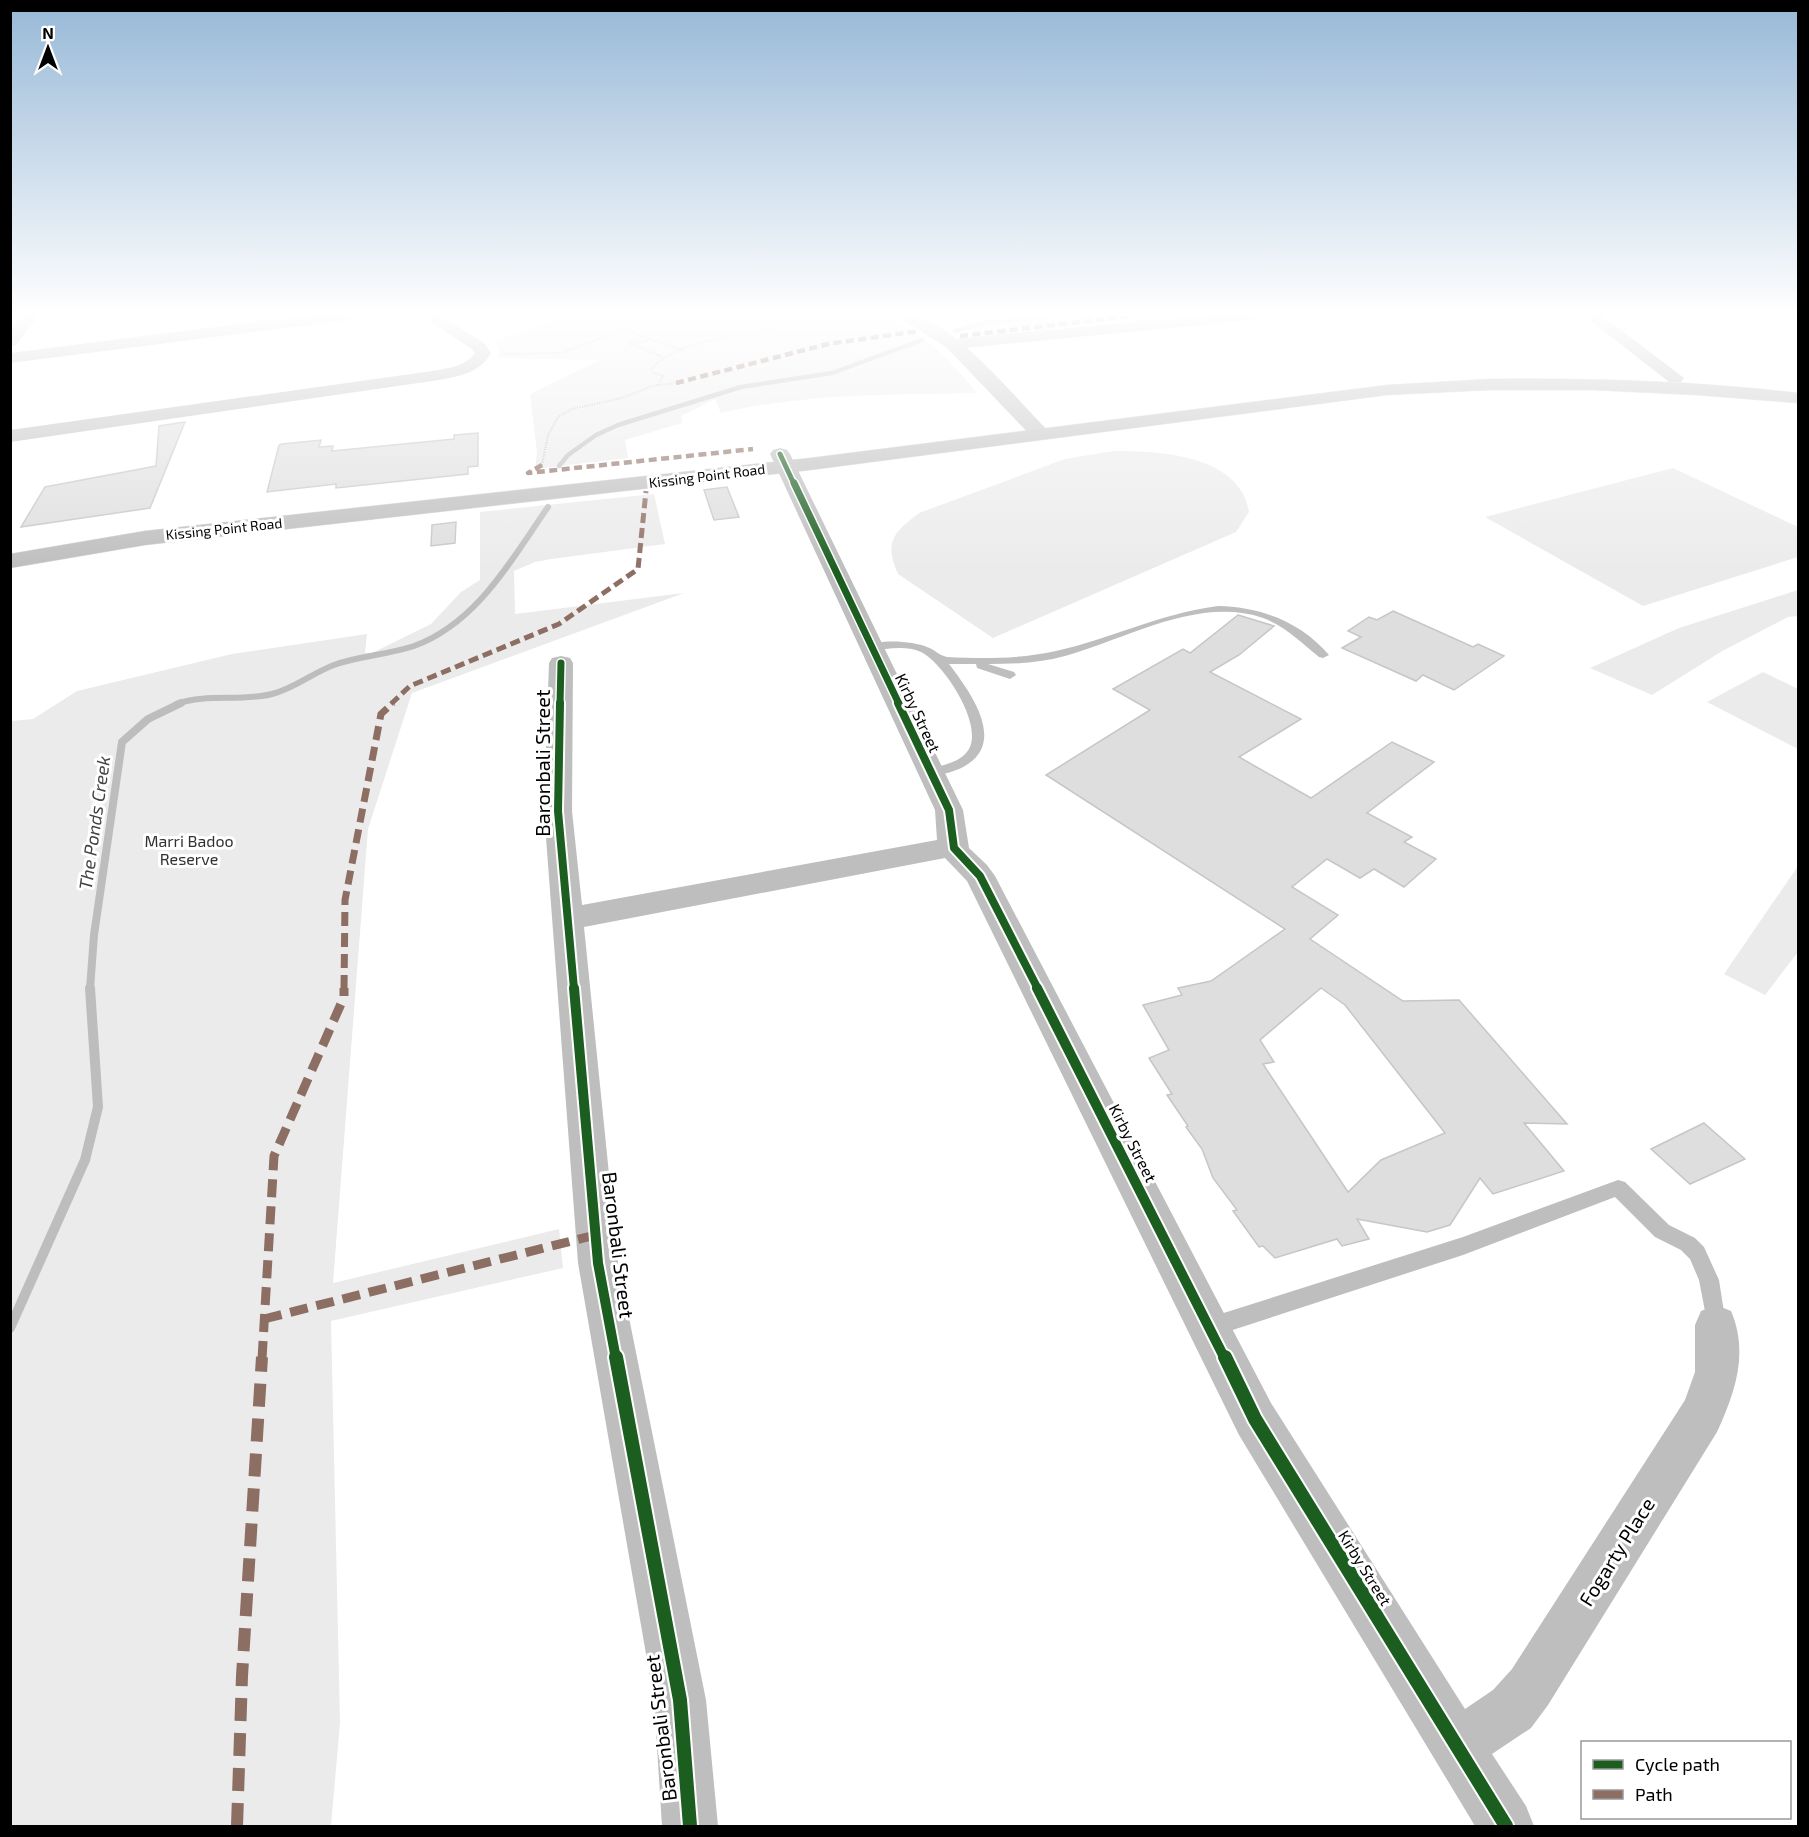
<svg xmlns="http://www.w3.org/2000/svg" width="1809" height="1837" viewBox="0 0 1809 1837" font-family="'Exo 2',sans-serif">
  <rect width="100%" height="100%" fill="#fff"/>
  <g fill="#ebebeb">
    <path d="M572 314H879C926 334 945 355 977 393 891 395 805 393 721 413L715 399 681 416 682 423 625 440 628 458 535 469 537 452 530 394 600 360 498 358 500 349 494 341Z"/>
    <path d="M938 314H1186L985 336Z"/>
    <path d="M1113 451C1159 451 1239 454 1249 512L1236 532 993 638 898 574C884 542 893 533 919 513L1065 459Z"/>
    <path d="M1673 468 1798 527V557L1643 606 1485 517Z"/>
    <path d="M654 494 665 544 551 559 535 562 514 571 515 614 684 593 412 693 368 829 333 1283 559 1229 563 1268 331 1321 340 1723 331 1826H11V721L33 719 77 691 232 654 367 634 365 653H372L431 624 461 592 480 580V512Z"/>
    <path d="M1798 590V616L1788 617 1724 650 1652 695 1590 668 1679 628Z"/>
    <path d="M1763 672 1798 689V749L1707 702Z"/>
    <path d="M1798 866V952L1765 995 1724 974Z"/>
  </g>
  <g fill="none" stroke-linecap="round" stroke-linejoin="round">
    <g stroke="#bdbdbd" stroke-width="4.5">
      <path d="M955 331 989 322 1074 314"/>
      <path d="M559 466 568 455 596 435 618 425 741 387 832 373 922 340"/>
    </g>
    <path stroke="#bdbdbd" stroke-width="6" d="M176 704C208 693 240 702 272 694 294 689 312 673 334 665 358 656 387 655 414 646 477 623 511 560 548 507"/>
    <path stroke="#bdbdbd" stroke-width="8" d="M90 989 94 935 122 742 148 719 181 703"/>
    <path stroke="#bdbdbd" stroke-width="10" d="M10 1328 85 1160 98 1107 90 988"/>
  </g>
  <g fill="#dedede" stroke="#c6c6c6" stroke-width="1.5" fill-rule="evenodd">
    <path d="M185 422 150 508 21 527 45 487 156 466 159 426Z"/>
    <path d="M478 433V466L468 467V474L336 488V484L267 492 279 445 282 444 321 440 319 447 333 446 332 451 454 439V435Z"/>
    <path d="M727 487 739 517 714 520 704 490Z"/>
    <path d="M456 522 455 543 431 546 432 525Z"/>
    <path d="M1393 611 1473 647 1478 644 1504 656 1454 690 1423 675 1416 681 1342 648 1361 637 1348 631 1369 617 1377 620Z"/>
    <path d="M1238 615 1274 626 1239 655 1210 672 1301 719 1239 757 1311 798 1392 742 1434 762 1367 813 1412 837 1404 842 1436 859 1404 887 1374 869 1360 878 1327 859 1292 887 1338 915 1310 939 1403 1001 1459 1000 1567 1124 1524 1123 1564 1171 1493 1194 1480 1178 1450 1225 1427 1232 1357 1219 1369 1239 1342 1246 1337 1239 1275 1258 1263 1246 1259 1247 1233 1211 1237 1210 1213 1178 1202 1149 1186 1127 1188 1126 1167 1095 1172 1094 1149 1058 1169 1050 1143 1005 1182 995 1178 988 1211 981 1285 929 1046 775 1150 710 1113 689 1183 649 1190 653ZM1321 988 1345 1005 1445 1133 1381 1160 1348 1192 1263 1064 1274 1062 1260 1040Z"/>
    <path d="M1704 1123 1745 1159 1690 1184 1651 1149Z"/>
  </g>
  <g fill="none" stroke-linecap="round" stroke-linejoin="round">
    <g stroke="#dbdbdb" stroke-width="1">
      <path id="primary" d="M1490 379C1593 378 1696 381 1798 393V403L1696 395 1593 390H1490L1387 395 810 470 145 545 10 568V554L145 531 810 458 1387 385Z"/>
    </g>
    <g stroke="#b9b9b9" stroke-width="2" stroke-dasharray="1 1.5" stroke-linecap="butt">
      <path d="M670 314 625 330 683 350"/>
      <path d="M643 336 628 343 663 357"/>
      <path d="M633 344 651 339"/>
      <path d="M504 354 561 353 625 330"/>
      <path d="M658 385 663 376 654 373 651 369C670 348 706 341 733 336 749 333 765 334 778 323L776 314"/>
      <path d="M542 465 548 435 558 417 572 409 622 398 652 386 676 383"/>
    </g>
    <g fill="#bebebe" fill-rule="evenodd">
      <path d="M1218 606C1260 607 1300 621 1329 655L1323 658 1319 657C1302 643 1285 626 1263 618 1198 596 1127 639 1065 656 1040 663 1014 664 988 664L1014 672 1016 675 1010 679 977 668 976 664H949C968 689 1006 739 968 764 957 772 942 774 929 777L922 773 924 770C939 766 956 764 966 753 988 730 944 663 921 652 905 645 887 649 871 651L865 648C877 638 913 641 927 647 934 649 940 656 947 657 982 659 1020 659 1056 651 1111 639 1158 614 1218 606Z"/>
      <path d="M1618 1180 1625 1182 1669 1225 1695 1238 1704 1247 1719 1280 1726 1325 1723 1332 1716 1335 1709 1332 1699 1280 1690 1259 1681 1250 1655 1237 1615 1197 1463 1255 1211 1337 1204 1334 1201 1327 1204 1320 1211 1317 1463 1237Z"/>
    </g>
    <g fill="#bebebe" fill-rule="evenodd">
      <path d="M24 314H40L16 345 10 347V331Z"/>
      <path d="M318 314H363L355 319 10 363V353Z"/>
      <path d="M419 314H438L484 343 491 353C480 373 460 376 439 380L10 442V430L432 371C448 368 465 367 475 353L472 349Z"/>
      <path d="M1213 314H1270L1262 319 953 349 945 344 953 339Z"/>
      <path d="M1582 314H1600L1684 378 1681 382H1669Z"/>
      <path d="M780 448 787 450 790 454 963 810 969 848 987 865 995 876 1271 1403 1465 1709 1493 1690 1512 1669 1685 1400 1695 1372V1325L1701 1311 1716 1305 1731 1311C1749 1353 1735 1393 1717 1432L1548 1705 1531 1728 1492 1754 1526 1806 1534 1826H1475L1239 1435 967 881 945 858 584 927 618 1263 706 1700 718 1826H662L654 1700 578 1263 544 811 549 663 552 658 561 656 570 658 573 663 572 811 582 905 937 840 935 810 770 454 773 450Z"/>
    </g>
    <path fill="#c2c2c2" fill-rule="evenodd" d="M894 314C901 314 910 313 917 315 962 332 1014 396 1048 431L1051 435 1048 439H1034L947 348Z"/>
    <use href="#primary" fill="#bebebe" fill-rule="evenodd"/>
    <g stroke="#8d6e63" stroke-width="4.5" stroke-dasharray="8 4.5" stroke-linecap="butt">
      <path d="M960 336 1146 314"/>
      <path d="M676 383 828 344 919 331"/>
      <path d="M542 465 528 473 753 449"/>
    </g>
    <path stroke="#8d6e63" stroke-width="5" stroke-dasharray="10 5" stroke-linecap="butt" d="M391 704 410 686 559 624 638 569 646 491"/>
    <path stroke="#8d6e63" stroke-width="7" stroke-dasharray="14 7" stroke-linecap="butt" d="M344 989 345 900 381 714 393 703"/>
    <g stroke="#8d6e63" stroke-width="9" stroke-dasharray="18 9" stroke-linecap="butt">
      <path d="M264 1319 595 1235"/>
      <path d="M262 1359 274 1156 344 997V988"/>
    </g>
    <path stroke="#8d6e63" stroke-width="12" stroke-dasharray="23 12" stroke-linecap="butt" d="M237 1826 242 1676 262 1357"/>
    <g stroke="#fff" stroke-width="8">
      <path id="cycleway-far4" d="M780 454 794 484"/>
    </g>
    <g stroke="#fff" stroke-width="10">
      <g id="cycleway-far3">
        <path d="M794 483 899 704"/>
        <path d="M560 704 561 663"/>
      </g>
    </g>
    <g stroke="#fff" stroke-width="12">
      <g id="cycleway-far2">
        <path d="M560 703 558 811 574 989"/>
        <path d="M898 703 949 810 954 848 980 876 1038 989"/>
      </g>
    </g>
    <g stroke="#fff" stroke-width="14">
      <g id="cycleway-far1">
        <path d="M574 988 598 1263 616 1359"/>
        <path d="M1037 988 1225 1359"/>
      </g>
    </g>
    <g stroke="#fff" stroke-width="18">
      <g id="cycleway">
        <path d="M616 1357 680 1700 690 1826"/>
        <path d="M1225 1357 1255 1419 1506 1826"/>
      </g>
    </g>
    <use href="#cycleway-far4" stroke="#1b5e20" stroke-width="5"/>
    <use href="#cycleway-far3" stroke="#1b5e20" stroke-width="7"/>
    <use href="#cycleway-far2" stroke="#1b5e20" stroke-width="8"/>
    <use href="#cycleway-far1" stroke="#1b5e20" stroke-width="10"/>
    <use href="#cycleway" stroke="#1b5e20" stroke-width="14"/>
  </g>
  <linearGradient id="sky" x2="0" y2="1"><stop stop-color="#97b8d7"/><stop offset="0.55" stop-color="#fff"/><stop offset="1" stop-color="#fff" stop-opacity="0"/></linearGradient>
  <rect width="1809" height="571" fill="url(#sky)"/>
  <g text-anchor="middle" stroke-width="6" stroke-linejoin="round" paint-order="stroke">
    <g font-size="14" fill="#000" stroke="#fff">
      <text transform="translate(707 476) rotate(-7)" y="5">Kissing Point Road</text>
      <text transform="translate(224 529) rotate(-6)" y="5">Kissing Point Road</text>
    </g>
    <g font-size="16" fill="#000" stroke="#fff">
      <text transform="translate(918 713) rotate(65)" y="6">Kirby Street</text>
      <text transform="translate(1133 1143) rotate(63)" y="6">Kirby Street</text>
      <text transform="translate(1365 1568) rotate(58)" y="6">Kirby Street</text>
    </g>
    <g font-size="16" fill="#313131" stroke="#fff">
      <text x="189" y="847">Marri Badoo<tspan x="189" dy="18">Reserve</tspan></text>
    </g>
    <g font-size="18" font-style="italic" fill="#424242" stroke="#fff">
      <text transform="translate(95 823) rotate(-82)" y="6">The Ponds Creek</text>
    </g>
    <g font-size="20" fill="#000" stroke="#fff">
      <text transform="translate(543 763) rotate(-90)" y="7">Baronbali Street</text>
      <text transform="translate(618 1245) rotate(83)" y="7">Baronbali Street</text>
      <text transform="translate(1617 1552) rotate(-58)" y="7">Fogarty Place</text>
      <text transform="translate(661 1728) rotate(-97)" y="7">Baronbali Street</text>
    </g>
  </g>
  <rect width="1809" height="1837" fill="none" stroke="#000000" stroke-width="24"/>
  <rect x="1581" y="1741" width="210" height="78" fill="#ffffff" stroke="#999999" stroke-width="1.5"/>
  <rect x="1593" y="1760" width="30" height="9" fill="#1b5e20" stroke="#999999" stroke-width="1.5"/>
  <text x="1635" y="1771" font-size="18" fill="#000000">Cycle path</text>
  <rect x="1593" y="1790" width="30" height="9" fill="#8d6e63" stroke="#999999" stroke-width="1.5"/>
  <text x="1635" y="1801" font-size="18" fill="#000000">Path</text>
  <g transform="translate(48 48)" stroke="#ffffff" stroke-width="4.5" paint-order="stroke">
  <path d="M0-4.5L10 22L0 15L-10 22Z" fill="#000000"/>
  <text y="-9" font-size="16" font-weight="bold" text-anchor="middle" fill="#000000">N</text>
  </g>
</svg>
